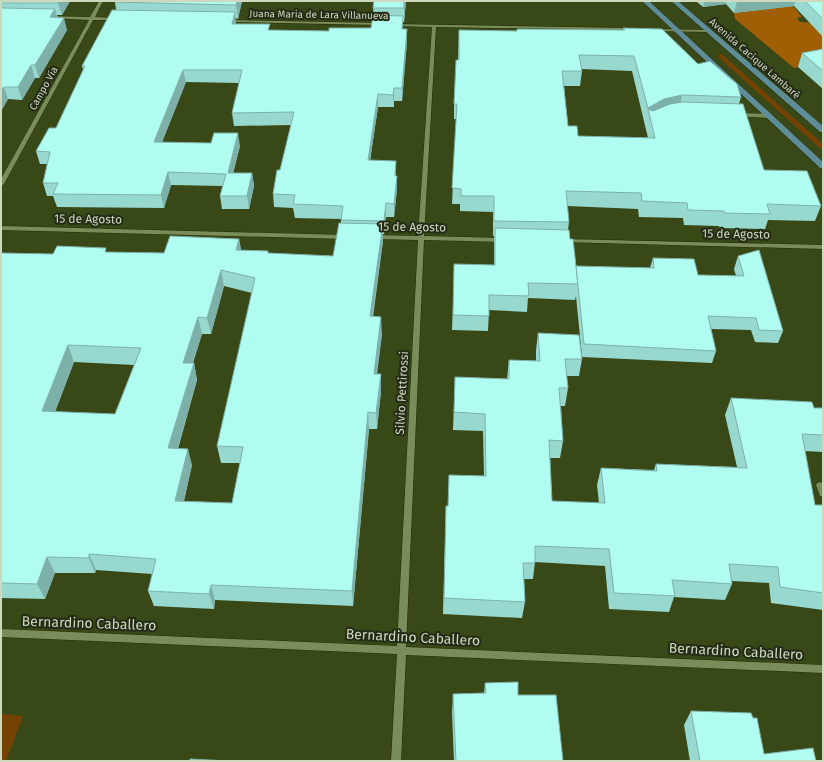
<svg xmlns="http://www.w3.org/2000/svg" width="824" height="762" viewBox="0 0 824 762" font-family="'Fira Sans',sans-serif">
  <rect width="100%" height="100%" fill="#394817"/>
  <g fill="#744303">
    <path d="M720 54 723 55 823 144V151L717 56Z"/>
    <path d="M1 714 23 716 6 761H1Z"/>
  </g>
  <path fill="#a05f04" d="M793 6 802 17 797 18 800 22 823 23V62L794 68 735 19 734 13Z"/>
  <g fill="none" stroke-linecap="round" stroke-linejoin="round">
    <g stroke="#222d07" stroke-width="1">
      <g id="minor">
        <path d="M99 1H103L95 17 117 18 119 19 117 20H93L4 184 1 186V179L89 20 49 18 47 17 49 16 90 17Z"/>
        <path d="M225 20 381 23 383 24 381 25 227 22H225Z"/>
        <path d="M393 24 631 28 633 29 631 30 436 27 424 236 503 238 506 240 503 242 424 240 406 647 823 665V673L406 655 401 761H391L397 654 1 637V629L397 646 418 240 373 239 370 237 373 235 418 236 432 27 395 26 393 25Z"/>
        <path d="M653 29 708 30 710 31 708 32 655 31 653 30Z"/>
        <path d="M739 113 769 114 772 116 769 118 737 116V114Z"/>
        <path d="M1 226 345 235 348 237 345 239 1 230Z"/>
        <path d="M565 239 823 245V249L563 242 562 241 563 240Z"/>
        <path d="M820 482 823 483V497L820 496 816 485 817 483Z"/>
      </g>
    </g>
    <g stroke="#222d07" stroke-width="1">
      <g id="major">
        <path d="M642 1H649L823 162V168H820Z"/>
        <path d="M671 1H678L823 126V132H820Z"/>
      </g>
    </g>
    <use href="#minor" fill="#7a8c59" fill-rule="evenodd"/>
    <use href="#major" fill="#5e8c97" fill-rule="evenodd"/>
  </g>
  <g fill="#98d9cf" fill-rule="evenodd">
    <path d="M1 1H70L62 15H57L58 18 67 30 39 78H35L22 100 8 99 1 111Z"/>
    <path d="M242 1 238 19 235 18 236 24 270 30 329 31 371 28 374 15 373 8 374 1H406L404 22H403V29L407 41 402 101H394V107H378L370 161 396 176 397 189 394 217H386L384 234H383V241L373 317 382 334 377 374 381 391 377 429H369L353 606 215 600 214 609 154 606 148 591 152 574 96 570 95 573H55L45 599 1 598V253L53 254 108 252 164 253 239 239 241 250 268 251V253L333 256 341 223V219L295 218 293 208 274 207 273 194 280 170 291 125 234 126 232 113 239 83 186 82 162 142 240 146 233 173H252L254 186 249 209H222L220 196 223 186 171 185 164 208 57 207 53 196H47L43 183 47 164H40L36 151 56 128 83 70 82 66 116 10 115 2ZM224 286 252 293 217 446 221 463H240L232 503 184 501 192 465 178 449 197 380 194 363H193L202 334H211ZM74 362 134 365 115 414 55 412Z"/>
    <path d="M696 1H823V37L794 6 734 13 726 4 703 7Z"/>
    <path d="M623 28 698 64 741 97 739 104 764 170 821 206 815 221 768 220 765 229 720 228 719 226 684 225 683 218 639 217 638 209 567 206 569 222 568 230 576 267 650 268 653 258 698 275 736 276 734 269 738 256 783 331 778 343 755 342 751 330 711 329 716 351 712 363 582 357 576 296 575 300 528 298 527 312 489 310 488 331 452 330 454 279 494 265V236H493V212L460 211V204H452L456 119H454V104L458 60 459 30 517 31V29L623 30ZM581 69 632 71 648 138 578 136 568 126 564 86H580L582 71Z"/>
    <path d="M823 49V89L798 67 802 53Z"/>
    <path d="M538 333 582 359 579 376H566L568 388 565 406H561L563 441 560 458H550L552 501 599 503 597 485 601 468 654 470 656 464 737 467 725 415 731 398 814 408H823V452L805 451 815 505H823V610L771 603 769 583 732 581V584L725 600 674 597 669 612 609 609 605 566 535 562 533 579H524L525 602 522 618 443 614 446 506H448L484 476 483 431 453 430 455 377 507 379 509 360 536 361V350Z"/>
    <path d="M485 683 518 695 563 761H454L452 712 453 694 484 693Z"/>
    <path d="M691 711 753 718 764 754 816 761H690L684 725Z"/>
  </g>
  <g fill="#7cb0a9">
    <path d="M60 1H70L62 15 58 3Z"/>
    <path d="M237 1H242L238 19 236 5Z"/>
    <path d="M404 1H406L404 22Z"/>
    <path d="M704 1H727L726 4 703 7Z"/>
    <path d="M737 1H795L794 6 734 13Z"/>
    <path d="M55 9 58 21 50 17Z"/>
    <path d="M235 12 236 24H232Z"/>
    <path d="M403 16V28L402 41V29Z"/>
    <path d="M64 18 67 30 39 78 35 65Z"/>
    <path d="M407 29V41L402 101V88Z"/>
    <path d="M31 65 35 78 22 100 18 87Z"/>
    <path d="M183 70 186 82 157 155 154 142Z"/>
    <path d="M4 87 8 99 1 111V91Z"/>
    <path d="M394 88V107L393 95Z"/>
    <path d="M378 94V107L368 173V160Z"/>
    <path d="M682 95 679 110 650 120 648 109 645 123 648 108 664 99Z"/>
    <path d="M238 133 240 146 230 186 228 173Z"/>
    <path d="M396 161V174L395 189V176Z"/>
    <path d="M168 172 171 185 164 208 161 195Z"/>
    <path d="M252 173 254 186 249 209 247 196Z"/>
    <path d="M397 176V189L394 217V204Z"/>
    <path d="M386 203V217L384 234V221Z"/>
    <path d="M383 224V241L370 333V316Z"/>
    <path d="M239 239 242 255 236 250Z"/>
    <path d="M221 270 224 286 211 334 207 318Z"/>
    <path d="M198 317 202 334 187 379 183 363Z"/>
    <path d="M381 317 382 334 374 390V374Z"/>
    <path d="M68 345 74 362 49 427 42 411Z"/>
    <path d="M194 363 197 380 173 464 168 448Z"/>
    <path d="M381 374V391L377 429 376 413Z"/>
    <path d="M368 412 369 429 353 606 352 591Z"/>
    <path d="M188 449 192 465 180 517 175 501Z"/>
    <path d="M89 554 96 570 95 573 89 558Z"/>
    <path d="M47 557 55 573 45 599 37 584Z"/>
    <path d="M211 585 215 600 214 609 209 594Z"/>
  </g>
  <g fill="#b1fcf1" stroke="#7cb0a9" fill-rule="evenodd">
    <path d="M1 1H60L58 3H1Z"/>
    <path d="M115 1H237L236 5 115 2Z"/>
    <path d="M374 1H404V8H373Z"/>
    <path d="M805 1H823V19Z"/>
    <path d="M1 8 55 9 50 17 64 18 35 65H31L18 87H4L1 91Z"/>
    <path d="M112 10 235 12 232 24H270L268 30 329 31V28H371L373 15 403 16 402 29H407L402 88H394L393 95 378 94 368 160 396 161 395 176H397L394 204 386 203 384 221 341 220 343 206 293 204 295 195 273 194 277 170H280L294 112 232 113 242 70H183L154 142 211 143 214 133H238L228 173H252L247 196H220L226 174 168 172 161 195 53 194 58 183H43L50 152 36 151 49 128H56L85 66H82Z"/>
    <path d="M623 28 662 29 698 64 710 61 737 84 741 97 682 95 664 99 648 108 634 56 579 55 582 71H562L568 126H577L578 136 655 138 648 109 653 111 670 104 682 102 743 104 764 170 807 171 821 206 767 204 770 214 724 213V211L688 210 687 203 642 201 641 193 566 191 569 222 494 221V196H461V189L452 188 457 104H454L456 60H459V30L517 31V29L625 30Z"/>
    <path d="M823 49V71L802 53Z"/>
    <path d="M339 223 383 224 370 316 381 317 374 374H381L376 413 368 412 352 591 211 585 209 594 148 591 156 559 89 554V558L47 557 37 584 1 583V253L53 254 57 246 106 248 105 252 164 253 170 236 239 239 236 250 268 251V253L333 256ZM221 270 255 278 217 446 243 447 232 503 175 501 188 449 168 448 194 363H183L198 317 207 318ZM68 345 141 348 115 414 42 411Z"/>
    <path d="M495 228 569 230 570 239H573L578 284 528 283 529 296 489 295V316L453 315 454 264 495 265Z"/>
    <path d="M759 250 783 331 759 330 756 318 708 316 716 351 584 344 576 266 654 268 653 258 694 259 698 275 744 276 738 256Z"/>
    <path d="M538 333 579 335 582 359H565L568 388H559L563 441 549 440 552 501 605 503 601 468 657 471 656 464 747 468 731 398 812 402 814 408H823V435L802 434 815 505H823V593L780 587 778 567 729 564 732 584 672 580 675 596 614 593 609 549 535 546V563H523L525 602 444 598 446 506H448L449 475 486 476 485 414 454 412 455 377 509 379V360L540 361Z"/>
    <path d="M518 682V695H556L563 761H456L453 694 486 693 485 683Z"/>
    <path d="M691 711 751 713 753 718H757L764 754 813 748 816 761H700Z"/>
    <path d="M190 759 228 761H190Z"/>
  </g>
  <g text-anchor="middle" stroke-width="4" stroke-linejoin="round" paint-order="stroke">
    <g font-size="10" fill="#cdd8bd" stroke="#242b16">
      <text transform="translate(319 14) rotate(1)" y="4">Juana Maria de Lara Villanueva</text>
      <text transform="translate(755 58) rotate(41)" y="4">Avenida Cacique Lambaré</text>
      <text transform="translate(43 88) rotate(-61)" y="4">Campo Vía</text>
    </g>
    <g font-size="12" fill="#cdd8bd" stroke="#242b16">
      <text transform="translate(88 219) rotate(1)" y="4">15 de Agosto</text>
      <text transform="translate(412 227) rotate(1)" y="4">15 de Agosto</text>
      <text transform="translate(736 234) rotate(1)" y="4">15 de Agosto</text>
      <text transform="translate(402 393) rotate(-87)" y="4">Silvio Pettirossi</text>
    </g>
    <g font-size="14" fill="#cdd8bd" stroke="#242b16">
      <text transform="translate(89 623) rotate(2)" y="5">Bernardino Caballero</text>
      <text transform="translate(413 637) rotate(3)" y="5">Bernardino Caballero</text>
      <text transform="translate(736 651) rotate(3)" y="5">Bernardino Caballero</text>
    </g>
  </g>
  <rect width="824" height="762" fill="none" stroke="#cdd8bd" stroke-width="4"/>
</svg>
